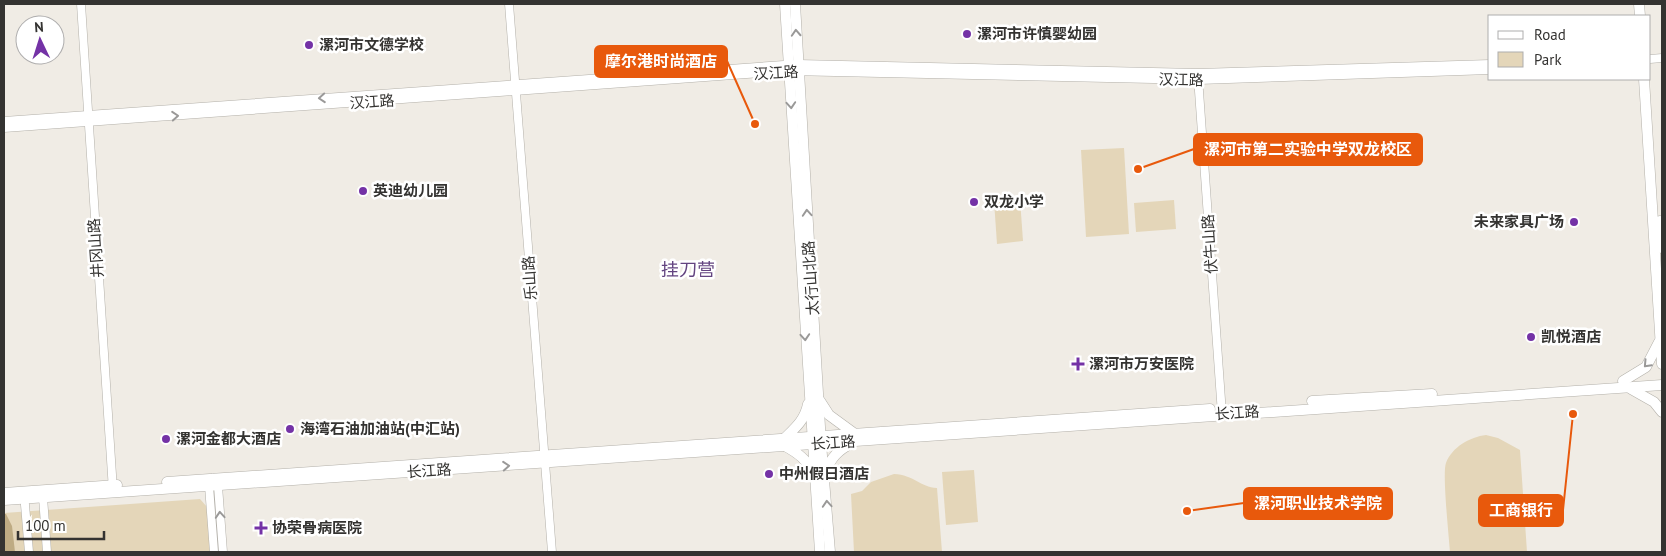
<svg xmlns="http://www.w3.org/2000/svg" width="1666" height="556" viewBox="0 0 1666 556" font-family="'PT Sans','Noto Sans SC',sans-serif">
  <rect width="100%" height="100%" fill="#f0ece5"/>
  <g fill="#e4d6b9">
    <path d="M1124 148 1129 234 1086 237 1081 150Z"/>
    <path d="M1020 199 1023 241 997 244 994 201Z"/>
    <path d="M1174 200 1176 229 1136 232 1134 203Z"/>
    <path d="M1486 435 1498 438 1520 450 1527 552H1450C1449 537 1442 473 1446 463 1452 447 1470 437 1486 435Z"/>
    <path d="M974 470 978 522 946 525 942 472Z"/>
    <path d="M894 474C914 475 920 487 937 488L942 552H854L851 494 862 491 871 482Z"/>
    <path d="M200 499 207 507 211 552H4V513Z"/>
  </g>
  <path fill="#beab83" d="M4 514H6L12 526 15 552H4Z"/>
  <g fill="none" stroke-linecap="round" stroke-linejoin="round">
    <g stroke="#b3b0a9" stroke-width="9">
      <g id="minor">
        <path d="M81 4 113 490"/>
        <path d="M509 4 552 552"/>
        <path d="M1650 59 1662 58"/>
        <path d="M1198 77 1222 414"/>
        <path d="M4 121 798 64 1198 73 1490 64"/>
        <path d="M4 128 789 71 1199 80 1490 70"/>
        <path d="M24 493 29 552"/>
        <path d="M43 497 47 552"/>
        <path d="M214 552 209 486 213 478 218 486 223 552"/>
      </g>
    </g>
    <g stroke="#b3b0a9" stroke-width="11">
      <g id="major">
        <path d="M785 4 820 552"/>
        <path d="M795 4 821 444 830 552"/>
        <path d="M1639 4 1640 16"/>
        <path d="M1644 79 1662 364"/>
        <path d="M1660 221 1662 248"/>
        <path d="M1623 381 1646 367 1659 342"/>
        <path d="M1631 389 1654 402 1662 412"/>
        <path d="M820 401 829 415 855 434"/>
        <path d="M1312 401 1432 394"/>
        <path d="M784 439C795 428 805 420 808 404"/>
        <path d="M785 446C798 453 807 460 814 473"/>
        <path d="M825 472C831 458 838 450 852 443"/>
        <path d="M167 482 1210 409"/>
        <path d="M4 493 117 485"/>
        <path d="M4 500 1662 385"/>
      </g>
    </g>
    <use href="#minor" stroke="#fff" stroke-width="8"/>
    <use href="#major" stroke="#fff" stroke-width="10"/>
  </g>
  <defs><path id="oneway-chevron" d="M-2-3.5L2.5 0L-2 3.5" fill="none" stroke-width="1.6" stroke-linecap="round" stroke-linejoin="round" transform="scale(1.25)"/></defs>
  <g stroke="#9a9998">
    <use href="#oneway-chevron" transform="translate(796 33) rotate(-93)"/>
    <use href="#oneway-chevron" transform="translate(322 98) rotate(176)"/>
    <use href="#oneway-chevron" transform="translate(791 105) rotate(86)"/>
    <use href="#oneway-chevron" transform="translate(175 116) rotate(-4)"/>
    <use href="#oneway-chevron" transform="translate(807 213) rotate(-94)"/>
    <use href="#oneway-chevron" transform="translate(805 337) rotate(86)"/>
    <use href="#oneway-chevron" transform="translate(1647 364) rotate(133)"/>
    <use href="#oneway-chevron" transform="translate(506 466) rotate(-4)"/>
    <use href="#oneway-chevron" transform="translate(827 504) rotate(-94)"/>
    <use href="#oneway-chevron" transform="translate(220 515) rotate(-94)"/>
  </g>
  <g fill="#7432a6" stroke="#fff" stroke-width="2">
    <circle cx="967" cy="34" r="5"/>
    <circle cx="309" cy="45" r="5"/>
    <circle cx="363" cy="191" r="5"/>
    <circle cx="974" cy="202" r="5"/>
    <circle cx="1574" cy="222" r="5"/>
    <circle cx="1531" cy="337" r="5"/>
    <path d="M1075.5 356.5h5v5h5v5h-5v5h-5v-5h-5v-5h5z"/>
    <circle cx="290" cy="429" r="5"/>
    <circle cx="166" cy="439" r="5"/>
    <circle cx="769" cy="474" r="5"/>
    <path d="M258.5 520.5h5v5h5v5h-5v5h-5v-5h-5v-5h5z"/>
  </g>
  <g text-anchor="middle" stroke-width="5" stroke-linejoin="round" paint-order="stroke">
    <g font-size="15" font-weight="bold" fill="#343331" stroke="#fff" text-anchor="start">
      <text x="977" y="39">漯河市许慎婴幼园</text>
      <text x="319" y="50">漯河市文德学校</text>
      <text x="373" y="196">英迪幼儿园</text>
      <text x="984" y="207">双龙小学</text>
      <text x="1564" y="227" text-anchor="end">未来家具广场</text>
      <text x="1541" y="342">凯悦酒店</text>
      <text x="1089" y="369">漯河市万安医院</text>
      <text x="300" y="434">海湾石油加油站(中汇站)</text>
      <text x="176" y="444">漯河金都大酒店</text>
      <text x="779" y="479">中州假日酒店</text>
      <text x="272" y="533">协荣骨病医院</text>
    </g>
    <g font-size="15" fill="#343331" stroke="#fff">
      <text transform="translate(776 73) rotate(-3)" y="5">汉江路</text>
      <text transform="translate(1181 80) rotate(1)" y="5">汉江路</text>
      <text transform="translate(372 102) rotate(-4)" y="5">汉江路</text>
      <text transform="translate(1210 244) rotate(-94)" y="5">伏牛山路</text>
      <text transform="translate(96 248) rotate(-94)" y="5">井冈山路</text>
      <text transform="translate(530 278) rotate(-94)" y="5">乐山路</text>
      <text transform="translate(811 278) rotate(-94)" y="5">太行山北路</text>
      <text transform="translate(1237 413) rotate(-4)" y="5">长江路</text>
      <text transform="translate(833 443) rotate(-4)" y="5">长江路</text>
      <text transform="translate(429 471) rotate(-4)" y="5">长江路</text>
    </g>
    <g font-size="18" fill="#634480" stroke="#fff">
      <text x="688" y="276">挂刀营</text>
    </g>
  </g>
  <path fill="none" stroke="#e8590c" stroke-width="2" d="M755 124L727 61M1138 169L1194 149M1187 511L1244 503M1573 414L1563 510"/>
  <g fill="#e8590c" stroke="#fff" stroke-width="2">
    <circle cx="755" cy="124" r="5"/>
    <circle cx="1138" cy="169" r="5"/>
    <circle cx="1187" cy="511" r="5"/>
    <circle cx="1573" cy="414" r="5"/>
  </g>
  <g fill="#e8590c" stroke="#e8590c" stroke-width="2">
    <rect x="595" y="46" width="132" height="31" rx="5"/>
    <rect x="1194" y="134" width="228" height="31" rx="5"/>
    <rect x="1244" y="488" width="148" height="31" rx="5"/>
    <rect x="1479" y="495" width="84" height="31" rx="5"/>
  </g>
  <g font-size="16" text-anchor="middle" font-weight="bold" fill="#fff">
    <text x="661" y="67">摩尔港时尚酒店</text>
    <text x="1308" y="155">漯河市第二实验中学双龙校区</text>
    <text x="1318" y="509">漯河职业技术学院</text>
    <text x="1521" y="516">工商银行</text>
  </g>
  <rect width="1666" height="556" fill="none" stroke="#343331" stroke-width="10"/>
  <rect x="1488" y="15" width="162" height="65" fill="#ffffff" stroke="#aeadad"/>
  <rect x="1498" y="31" width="25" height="8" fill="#ffffff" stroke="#aeadad"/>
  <text x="1534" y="40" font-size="15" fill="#343331">Road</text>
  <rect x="1498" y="52" width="25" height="15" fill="#e4d6b9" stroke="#aeadad"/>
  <text x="1534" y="65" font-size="15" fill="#343331">Park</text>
  <g transform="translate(40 40) rotate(356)"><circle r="24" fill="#ffffff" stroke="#aeadad"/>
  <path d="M0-4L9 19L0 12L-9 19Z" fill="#7432a6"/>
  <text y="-8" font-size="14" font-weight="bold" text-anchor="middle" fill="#343331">N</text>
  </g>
  <path d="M18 531v8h86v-8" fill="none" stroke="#343331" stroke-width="2.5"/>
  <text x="25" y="531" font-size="15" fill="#343331" stroke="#ffffff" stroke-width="4" paint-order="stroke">100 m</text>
</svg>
